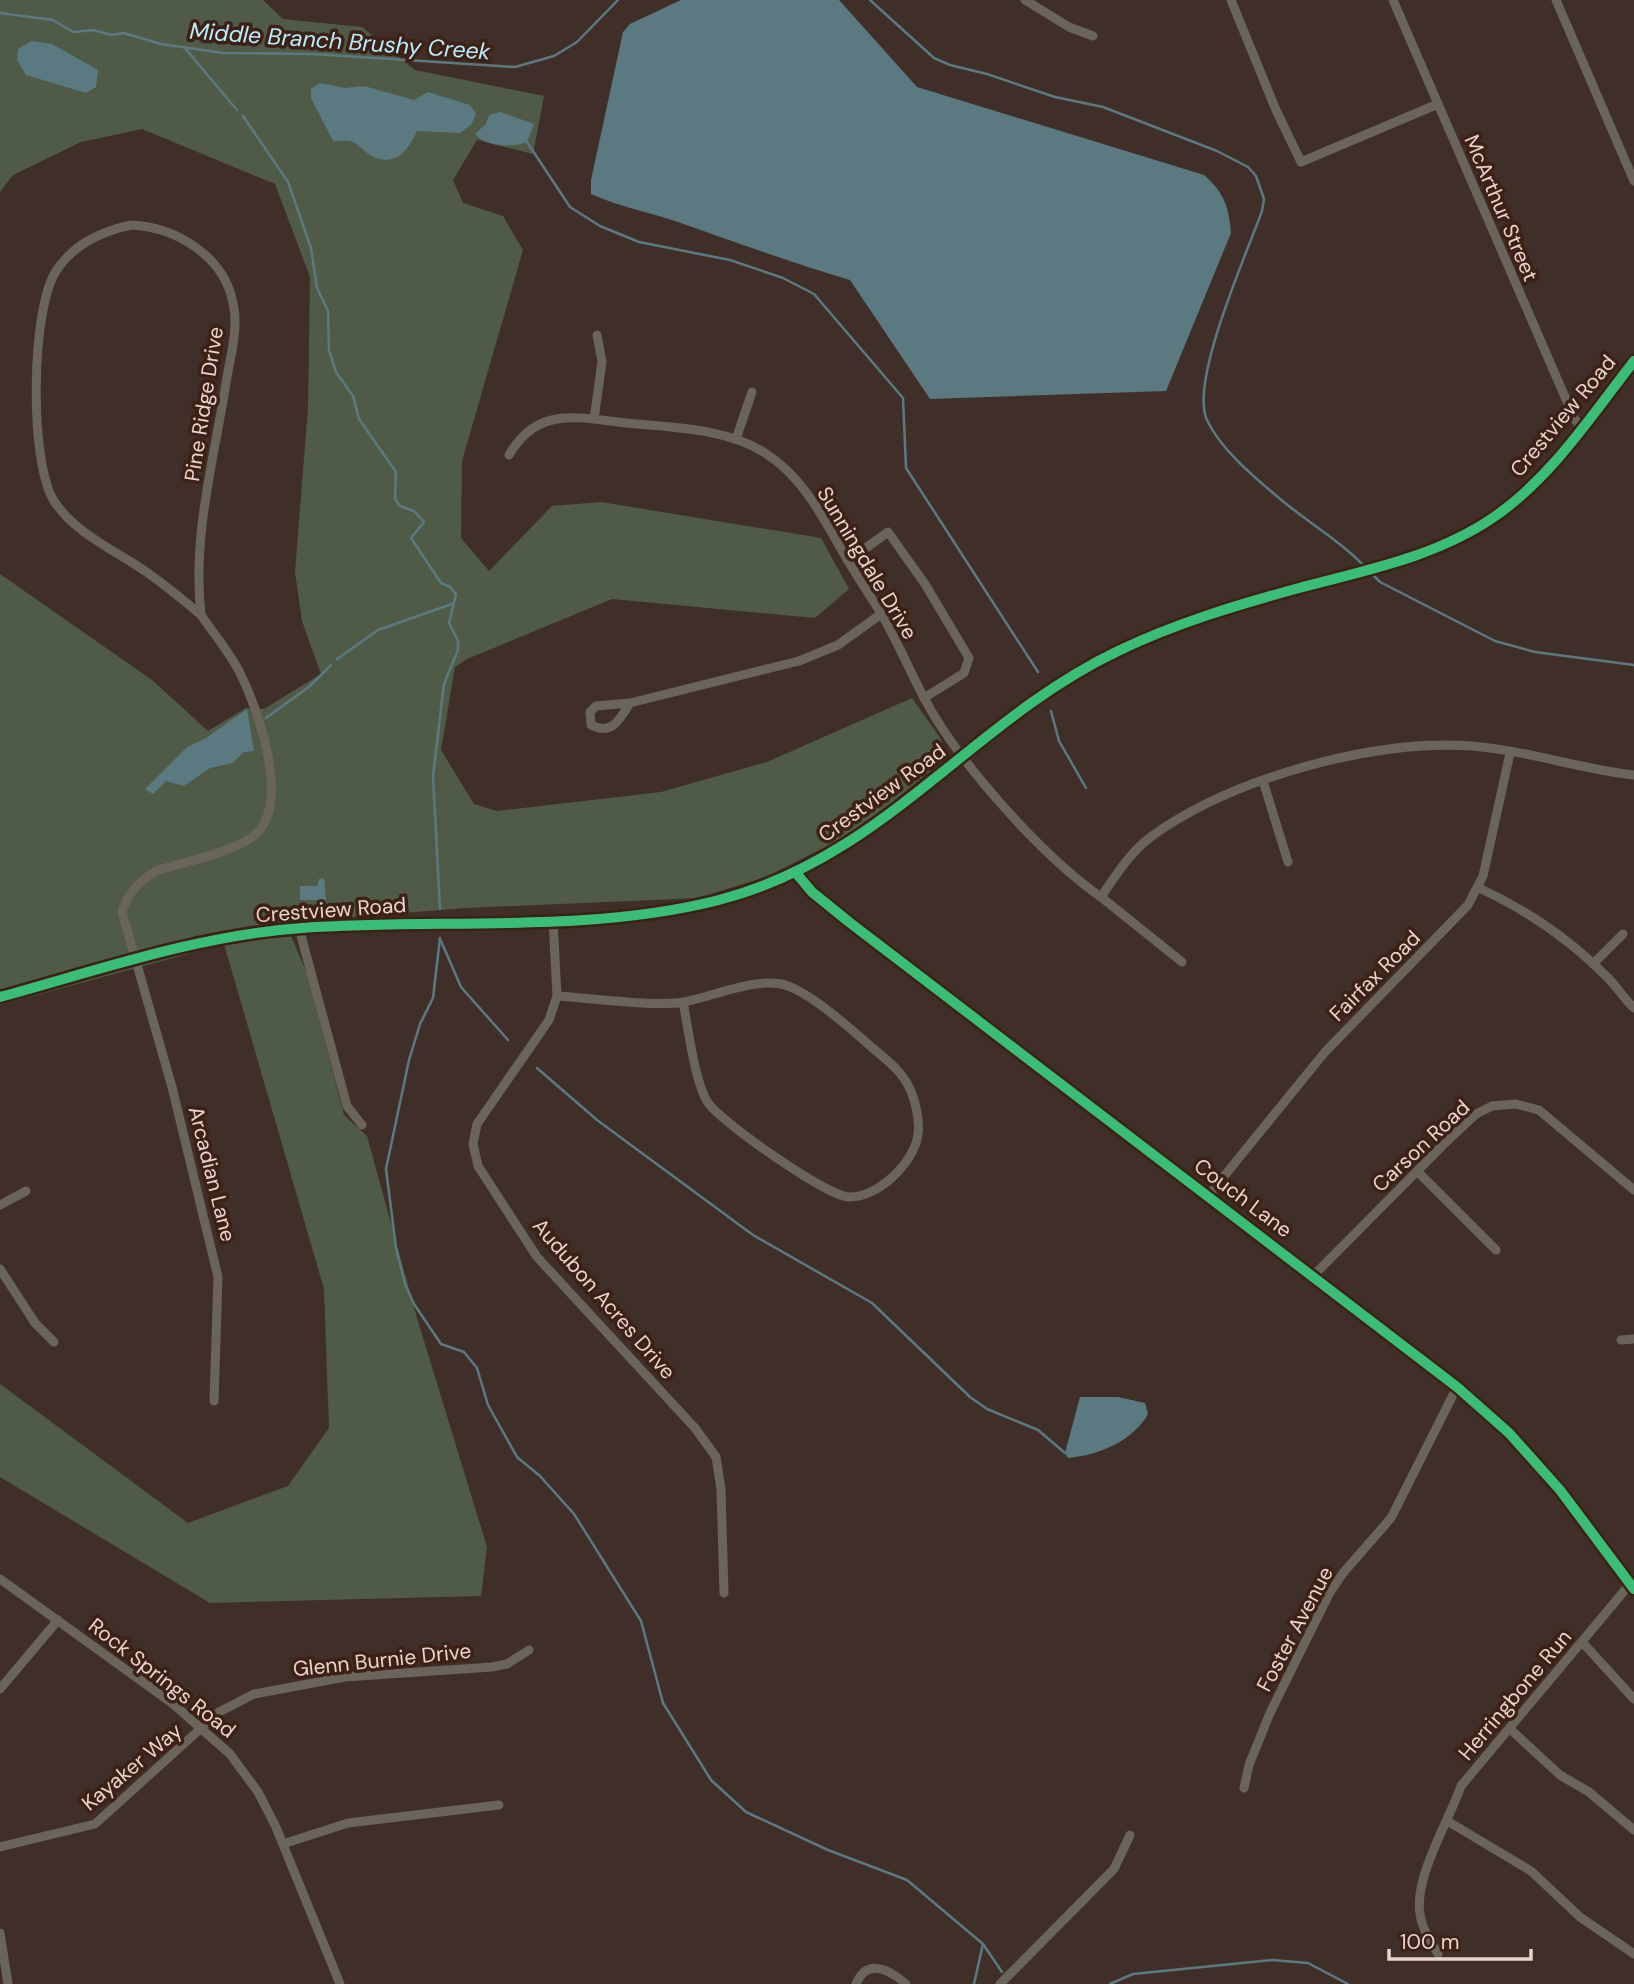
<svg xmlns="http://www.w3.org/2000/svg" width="1634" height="1984" viewBox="0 0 1634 1984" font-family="'DM Sans',sans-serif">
  <rect width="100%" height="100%" fill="#402f29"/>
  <path fill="#505b47" d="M0 0H263L283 19 362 27 415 70 544 96 533 154 477 140 453 180 463 203 503 216 523 250 462 461 461 538 489 571 552 506 601 502 821 538 849 589 815 618 612 599 467 659 455 667 441 750 474 804 497 811 661 792 767 762 912 698 941 739 945 759 870 820 837 841 766 877 698 898 465 908 290 922V934L307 973 344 1115 367 1136 417 1318 487 1547 481 1596 210 1603 0 1477V1384L188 1523 288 1486 329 1428 324 1289 224 944 0 1005V574L152 680 208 731 246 708 264 709 321 674 302 621 295 572 308 408 310 277 275 184 142 129 81 142 13 175 0 192Z"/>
  <g fill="#5b7981">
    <path d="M681 0H839L917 87 1204 175C1224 193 1229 206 1231 233L1166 391 930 399 850 280C792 263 735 242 678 222 649 212 620 207 591 194V180L623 32 630 24Z"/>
    <path d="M31 41 52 44 98 70 96 87 86 93 26 75 17 60 18 49Z"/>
    <path d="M320 83 345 88 364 86 414 100 428 92 470 105 476 114 471 125 460 133 417 131C408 152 392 170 367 153 362 149 357 142 349 141 344 140 338 142 333 141L311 98V89Z"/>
    <path d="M500 112 534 124 527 142C512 148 487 147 475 134L486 124 489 115Z"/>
    <path d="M247 709 254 751 244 752 232 763 210 768 184 786 166 781 153 794 145 789 187 747 206 738Z"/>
    <path d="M324 878 326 900H300V886H317L319 879Z"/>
    <path d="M1080 1397H1118L1145 1403 1148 1414C1133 1441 1099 1455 1068 1458L1065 1453Z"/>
  </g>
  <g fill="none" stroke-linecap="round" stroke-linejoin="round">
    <g stroke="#5b7981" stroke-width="2.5">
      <path d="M870 0 934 58 950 65 987 74 1055 97 1103 107 1217 151 1248 167 1256 176 1264 199 1262 211C1247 253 1189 382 1207 420 1221 450 1254 477 1279 498 1307 522 1341 541 1366 568"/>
      <path d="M0 13 53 20 73 32 93 30 111 35 124 33 161 44 223 53 314 54 515 67 554 56 577 42 618 0"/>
      <path d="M184 47 237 110"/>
      <path d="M243 116 288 182 311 248 317 288 328 311 329 350 336 372 353 396 359 419 396 472 395 499 400 506 414 511 424 522 411 538 441 583 450 587 456 594 449 623 458 641V650L444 684 433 776 440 909"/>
      <path d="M527 142 570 207 600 226 639 242 730 260 783 278 814 294 903 398 906 468 1038 672"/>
      <path d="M1371 573 1380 582 1495 641 1535 652 1634 665"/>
      <path d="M337 659 378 630 452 604"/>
      <path d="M1051 711 1059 741 1086 788"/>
      <path d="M266 718 310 686 331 665"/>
      <path d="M440 938 433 998 420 1024 409 1060 386 1169 396 1248 405 1284 414 1304 441 1344 464 1352 477 1368 488 1405 517 1457 540 1476 574 1514 641 1621 663 1703 711 1780 746 1812 828 1850 907 1880 983 1944 1002 1972"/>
      <path d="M441 941 461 987 508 1040"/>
      <path d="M537 1068 597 1120 753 1235 872 1303 970 1397 987 1409 1038 1430 1065 1453"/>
      <path d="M974 1984 983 1944"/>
      <path d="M1110 1984 1133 1974 1272 1960 1308 1963 1348 1984"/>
    </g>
    <g stroke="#6b645a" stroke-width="9">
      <path d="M1025 0 1069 27 1093 36"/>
      <path d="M1231 0 1276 110 1301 162 1438 104"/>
      <path d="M1393 0 1575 420 1582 427"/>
      <path d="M1556 0 1634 181"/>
      <path d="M131 225C176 227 224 256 233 303 239 329 230 357 226 383 214 460 192 536 201 615 182 599 163 583 142 569 112 549 74 532 54 501 29 461 31 310 56 271 74 244 100 232 131 225Z"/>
      <path d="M594 419 602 362 597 335"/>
      <path d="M736 439 752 392"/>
      <path d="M509 455C533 413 566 415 610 421 660 428 721 425 765 453 805 478 825 522 848 561 859 579 871 597 882 615 897 641 909 669 923 696 957 761 1041 855 1101 897 1116 875 1131 851 1152 836 1233 778 1373 739 1471 746 1526 750 1579 769 1634 775"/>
      <path d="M848 561 888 532 925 584 969 658 964 673 924 698"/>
      <path d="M201 615C214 634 230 653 240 673 258 709 290 800 257 833 238 852 183 862 156 871 139 882 128 892 122 912L172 1087 218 1277 214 1401"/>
      <path d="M630 703C620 719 612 736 591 725L590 712 596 706 630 703 799 661 838 645 881 614"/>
      <path d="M1263 781 1288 862"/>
      <path d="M796 873 812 892 849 922 1457 1387 1509 1433 1560 1490 1634 1589"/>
      <path d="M1479 888C1529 911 1570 939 1609 979 1618 988 1624 999 1634 1008"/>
      <path d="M1101 897 1182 962"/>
      <path d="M553 920 557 996 549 1020 477 1124 473 1144 478 1166 537 1257 695 1428 716 1457 721 1489 724 1593"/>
      <path d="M299 928 347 1106 362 1125"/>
      <path d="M1593 964 1623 934"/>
      <path d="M557 996C592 998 652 1007 684 1002 712 997 760 975 788 986 813 995 849 1027 869 1045 883 1057 901 1070 909 1087 915 1099 920 1120 918 1134 915 1162 878 1198 849 1197 828 1197 724 1124 709 1104 695 1086 688 1026 683 1002"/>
      <path d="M0 997C99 970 199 935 302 928 438 918 586 934 719 900 885 857 971 721 1118 651 1176 623 1237 605 1299 588 1366 570 1436 557 1494 517 1551 478 1592 415 1634 361"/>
      <path d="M1418 1172 1496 1250"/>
      <path d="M1208 1196 1325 1052 1468 905 1483 876 1510 753"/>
      <path d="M0 1205 26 1191"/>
      <path d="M0 1269 35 1323 54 1342"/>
      <path d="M1313 1276 1443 1145 1476 1114 1492 1106 1516 1104 1539 1110 1634 1190"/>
      <path d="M1621 1340 1634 1339"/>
      <path d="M0 1579 172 1703 230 1754 258 1792 275 1825 340 1984"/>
      <path d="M1583 1643 1634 1699"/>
      <path d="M0 1689 58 1620"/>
      <path d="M1510 1729 1560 1775 1589 1792 1634 1830"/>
      <path d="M1244 1788 1249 1765 1270 1713 1329 1594 1343 1573 1391 1518 1457 1387"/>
      <path d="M1449 1822 1531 1871 1580 1917 1634 1954"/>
      <path d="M283 1844 348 1823 499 1805"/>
      <path d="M0 1847 95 1824 219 1712 254 1694 345 1677 492 1667 507 1664 529 1650"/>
      <path d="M0 1933 8 1984"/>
      <path d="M1438 1954C1431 1942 1422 1929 1420 1914 1414 1877 1448 1823 1461 1786L1630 1584"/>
      <path d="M856 1984C867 1958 889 1969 906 1984"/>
      <path d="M1000 1984 1114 1869 1130 1835"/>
    </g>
    <g stroke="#3e2116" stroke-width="15">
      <g id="cycleway">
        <path d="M796 873 812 892 849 922 1457 1387 1509 1433 1560 1490 1634 1589"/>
        <path d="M0 997C99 970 199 935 302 928 438 918 586 934 719 900 885 857 971 721 1118 651 1176 623 1237 605 1299 588 1366 570 1436 557 1494 517 1551 478 1592 415 1634 361"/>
      </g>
    </g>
    <use href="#cycleway" stroke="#3abd76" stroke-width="10"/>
  </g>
  <g text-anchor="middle" stroke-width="7" stroke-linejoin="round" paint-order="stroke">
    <g font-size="21" fill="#e8d4cc" stroke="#3e2116">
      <text transform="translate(1501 208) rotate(67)" y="7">McArthur Street</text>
      <text transform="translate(204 404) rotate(-81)" y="7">Pine Ridge Drive</text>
      <text transform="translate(1563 416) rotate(-50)" y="7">Crestview Road</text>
      <text transform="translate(867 563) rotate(59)" y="7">Sunningdale Drive</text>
      <text transform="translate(882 793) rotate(-36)" y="7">Crestview Road</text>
      <text transform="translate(331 910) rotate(-4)" y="7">Crestview Road</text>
      <text transform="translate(1375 976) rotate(-45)" y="7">Fairfax Road</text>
      <text transform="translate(1421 1146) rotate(-43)" y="7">Carson Road</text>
      <text transform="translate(212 1174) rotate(76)" y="7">Arcadian Lane</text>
      <text transform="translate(1243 1198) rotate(37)" y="7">Couch Lane</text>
      <text transform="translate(604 1299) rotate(49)" y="7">Audubon Acres Drive</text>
      <text transform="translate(1295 1629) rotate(-62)" y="7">Foster Avenue</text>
      <text transform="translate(382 1660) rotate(-6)" y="7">Glenn Burnie Drive</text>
      <text transform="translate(162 1678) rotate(38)" y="7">Rock Springs Road</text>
      <text transform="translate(1515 1695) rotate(-50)" y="7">Herringbone Run</text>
      <text transform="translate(132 1767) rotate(-40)" y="7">Kayaker Way</text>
    </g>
    <g font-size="23" font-style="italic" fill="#b9edfc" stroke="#3e2116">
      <text transform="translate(340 41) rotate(4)" y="8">Middle Branch Brushy Creek</text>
    </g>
  </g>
  <path d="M1389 1949v10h142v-10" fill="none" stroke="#e8d4cc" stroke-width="3.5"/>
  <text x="1400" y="1949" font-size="21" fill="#e8d4cc" stroke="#3e2116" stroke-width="5" paint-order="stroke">100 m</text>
</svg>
